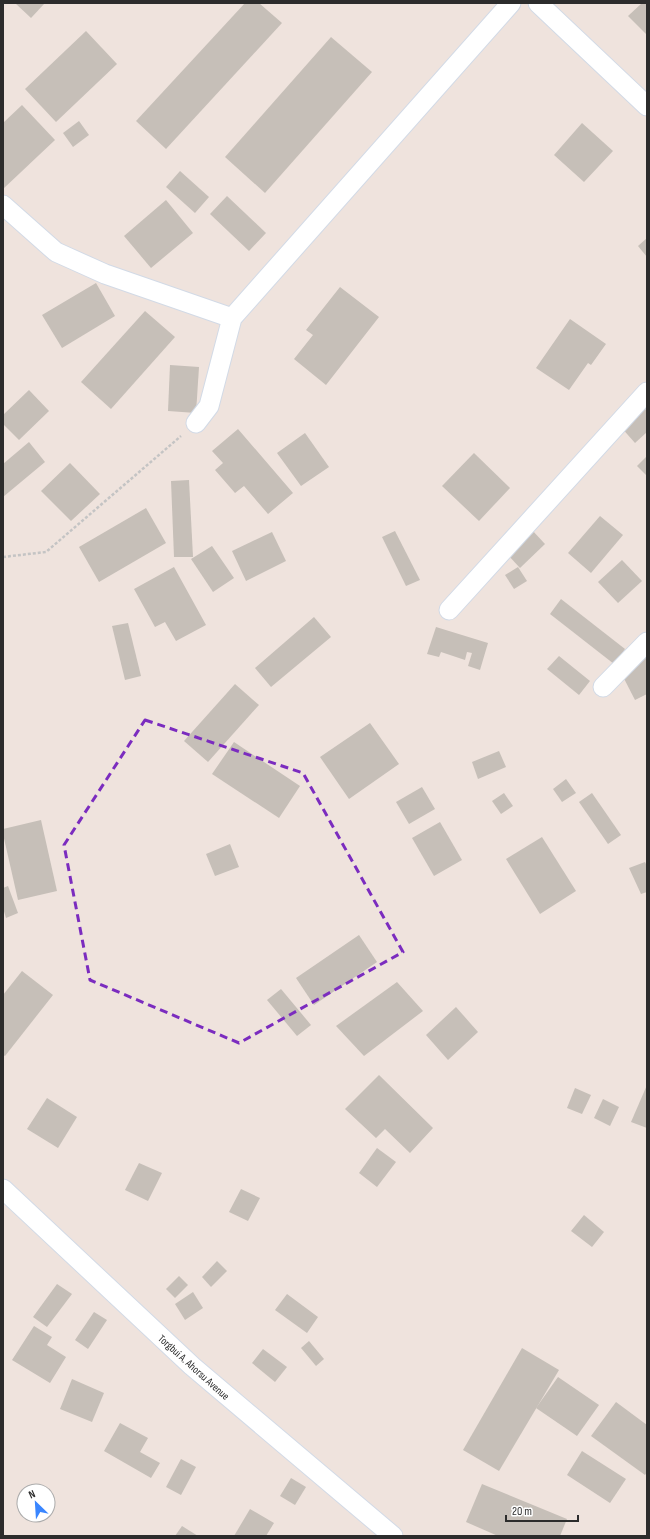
<svg xmlns="http://www.w3.org/2000/svg" width="650" height="1539" viewBox="0 0 650 1539" font-family="'Sofia Sans Condensed',sans-serif">
  <rect width="100%" height="100%" fill="#efe3dd"/>
  <g fill="#c6bfb8">
    <path d="M15 3H45L31 18Z"/>
    <path d="M245 3H259L282 23 166 149 136 121Z"/>
    <path d="M642 3H647V35L628 16Z"/>
    <path d="M86 31 117 64 56 122 25 89Z"/>
    <path d="M331 37 372 72 265 193 225 157Z"/>
    <path d="M22 105 55 140 3 189V123Z"/>
    <path d="M79 121 89 135 73 147 63 133Z"/>
    <path d="M582 123 613 151 584 182 554 155Z"/>
    <path d="M180 171 209 197 195 213 166 187Z"/>
    <path d="M227 196 266 233 249 251 210 214Z"/>
    <path d="M166 200 193 233 151 268 124 236Z"/>
    <path d="M647 238V257L638 246Z"/>
    <path d="M96 283 115 316 62 348 42 315Z"/>
    <path d="M340 287 379 317 326 385 294 359 313 335 306 330Z"/>
    <path d="M145 311 175 337 111 409 81 382Z"/>
    <path d="M570 319 606 344 591 365 588 363 569 390 536 368Z"/>
    <path d="M170 365 199 367 196 413 168 411Z"/>
    <path d="M29 390 49 411 19 440 3 424V415Z"/>
    <path d="M642 406 647 411V432L635 443 620 426Z"/>
    <path d="M238 429 293 493 268 514 244 486 235 493 215 470 223 463 212 451Z"/>
    <path d="M305 433 329 467 301 486 277 453Z"/>
    <path d="M29 442 45 462 3 497V464Z"/>
    <path d="M474 453 510 488 479 521 442 486Z"/>
    <path d="M647 456V476L637 466Z"/>
    <path d="M70 463 100 494 71 521 41 491Z"/>
    <path d="M189 480 193 557H174L171 481Z"/>
    <path d="M146 508 166 543 99 582 79 547Z"/>
    <path d="M600 516 623 535 591 573 568 553Z"/>
    <path d="M532 530 545 544 520 568 507 554Z"/>
    <path d="M395 531 420 580 406 586 382 537Z"/>
    <path d="M272 532 286 561 246 581 232 551Z"/>
    <path d="M212 546 234 578 213 592 191 559Z"/>
    <path d="M622 560 642 581 618 603 598 582Z"/>
    <path d="M174 567 206 625 176 641 165 622 155 627 134 589Z"/>
    <path d="M518 567 527 581 514 589 505 575Z"/>
    <path d="M561 599 625 649 614 664 550 614Z"/>
    <path d="M314 617 331 637 271 687 255 668Z"/>
    <path d="M128 623 141 676 125 680 112 626Z"/>
    <path d="M436 627 488 643 480 670 468 666 472 653 467 652 465 660 441 652 439 657 427 654Z"/>
    <path d="M647 647V694L635 700 616 663Z"/>
    <path d="M559 656 590 681 579 695 547 669Z"/>
    <path d="M235 684 259 705 208 762 184 741Z"/>
    <path d="M370 723 399 764 349 799 320 757Z"/>
    <path d="M234 742 300 786 279 818 212 774Z"/>
    <path d="M499 751 506 767 478 779 472 762Z"/>
    <path d="M566 779 576 793 562 802 553 789Z"/>
    <path d="M422 787 435 809 409 824 396 802Z"/>
    <path d="M504 793 513 806 501 814 492 801Z"/>
    <path d="M592 793 621 835 608 844 579 802Z"/>
    <path d="M41 820 57 891 18 900 3 834V829Z"/>
    <path d="M440 822 462 860 434 876 412 838Z"/>
    <path d="M542 837 576 891 540 914 506 859Z"/>
    <path d="M230 844 239 867 215 876 206 854Z"/>
    <path d="M645 862 647 866V892L641 894 629 868Z"/>
    <path d="M8 886 18 913 6 918 3 908V888Z"/>
    <path d="M359 935 377 962 314 1005 296 978Z"/>
    <path d="M22 971 53 995 5 1056 3 1055V995Z"/>
    <path d="M397 982 423 1011 364 1056 336 1026Z"/>
    <path d="M281 989 311 1025 297 1036 267 1000Z"/>
    <path d="M456 1007 478 1032 448 1060 426 1035Z"/>
    <path d="M379 1075 433 1128 410 1153 385 1129 376 1138 345 1109Z"/>
    <path d="M647 1085V1128L631 1122Z"/>
    <path d="M575 1088 591 1095 582 1114 567 1108Z"/>
    <path d="M47 1098 77 1117 58 1148 27 1129Z"/>
    <path d="M603 1099 619 1107 610 1126 594 1118Z"/>
    <path d="M377 1148 396 1162 377 1187 359 1173Z"/>
    <path d="M139 1163 162 1173 148 1201 125 1190Z"/>
    <path d="M241 1189 260 1198 248 1221 229 1212Z"/>
    <path d="M584 1215 604 1232 592 1247 571 1231Z"/>
    <path d="M217 1261 227 1271 211 1287 202 1277Z"/>
    <path d="M179 1276 188 1285 175 1298 166 1289Z"/>
    <path d="M57 1284 72 1294 47 1327 33 1317Z"/>
    <path d="M193 1292 203 1308 185 1320 175 1304Z"/>
    <path d="M287 1294 318 1317 307 1333 275 1310Z"/>
    <path d="M94 1312 107 1320 88 1349 75 1340Z"/>
    <path d="M34 1326 52 1337 47 1345 66 1357 50 1383 12 1360Z"/>
    <path d="M309 1341 324 1359 316 1366 301 1348Z"/>
    <path d="M522 1348 559 1370 499 1471 463 1450Z"/>
    <path d="M263 1349 287 1367 275 1382 252 1363Z"/>
    <path d="M558 1377 599 1405 577 1436 536 1408Z"/>
    <path d="M72 1379 104 1393 92 1422 60 1409Z"/>
    <path d="M616 1402 647 1425V1472L645 1475 591 1436Z"/>
    <path d="M120 1423 148 1438 140 1452 160 1463 151 1478 104 1451Z"/>
    <path d="M582 1451 626 1479 610 1503 567 1475Z"/>
    <path d="M181 1459 196 1467 181 1495 166 1487Z"/>
    <path d="M291 1478 306 1487 295 1505 280 1496Z"/>
    <path d="M482 1484 567 1519 560 1536H498L466 1522Z"/>
    <path d="M250 1509 274 1523 266 1536H234Z"/>
    <path d="M182 1526 198 1536H175Z"/>
  </g>
  <g fill="none" stroke-linecap="round" stroke-linejoin="round">
    <g stroke="#d2dae6" stroke-width="21">
      <g id="minor">
        <path d="M538 3 647 106"/>
        <path d="M3 205 56 252 105 274 232 318"/>
        <path d="M196 423 209 406 232 318 511 3"/>
        <path d="M449 610 647 392"/>
        <path d="M603 687 647 642"/>
        <path d="M3 1189 192 1366 393 1536"/>
      </g>
    </g>
    <path stroke="#c4c4c4" stroke-width="2.5" stroke-dasharray="3 2" stroke-linecap="butt" d="M3 557 46 552 181 436"/>
    <use href="#minor" stroke="#fff" stroke-width="19"/>
  </g>
  <path fill="none" stroke="#7b2cbf" stroke-width="3" stroke-dasharray="8 5" stroke-linejoin="round" d="M145 720 303 773 403 952 239 1043 90 980 64 845Z"/>
  <g text-anchor="middle" stroke-width="3" stroke-linejoin="round" paint-order="stroke">
    <g font-size="11" fill="#2c2c2c" stroke="#fff">
      <text transform="translate(194 1367) rotate(42)" y="4">Torgbui A. Ahorsu Avenue</text>
    </g>
  </g>
  <rect width="650" height="1539" fill="none" stroke="#2c2c2c" stroke-width="8"/>
  <g transform="translate(36 1503) rotate(335)"><circle r="19" fill="#ffffff" stroke="#ababab"/>
  <path d="M0-3L7 15L0 10L-7 15Z" fill="#3a86ff"/>
  <text y="-6" font-size="11" font-weight="bold" text-anchor="middle" fill="#2c2c2c">N</text>
  </g>
  <path d="M506 1515v6h72v-6" fill="none" stroke="#2c2c2c" stroke-width="2"/>
  <text x="512" y="1515" font-size="12" fill="#2c2c2c" stroke="#ffffff" stroke-width="3" paint-order="stroke">20 m</text>
</svg>
